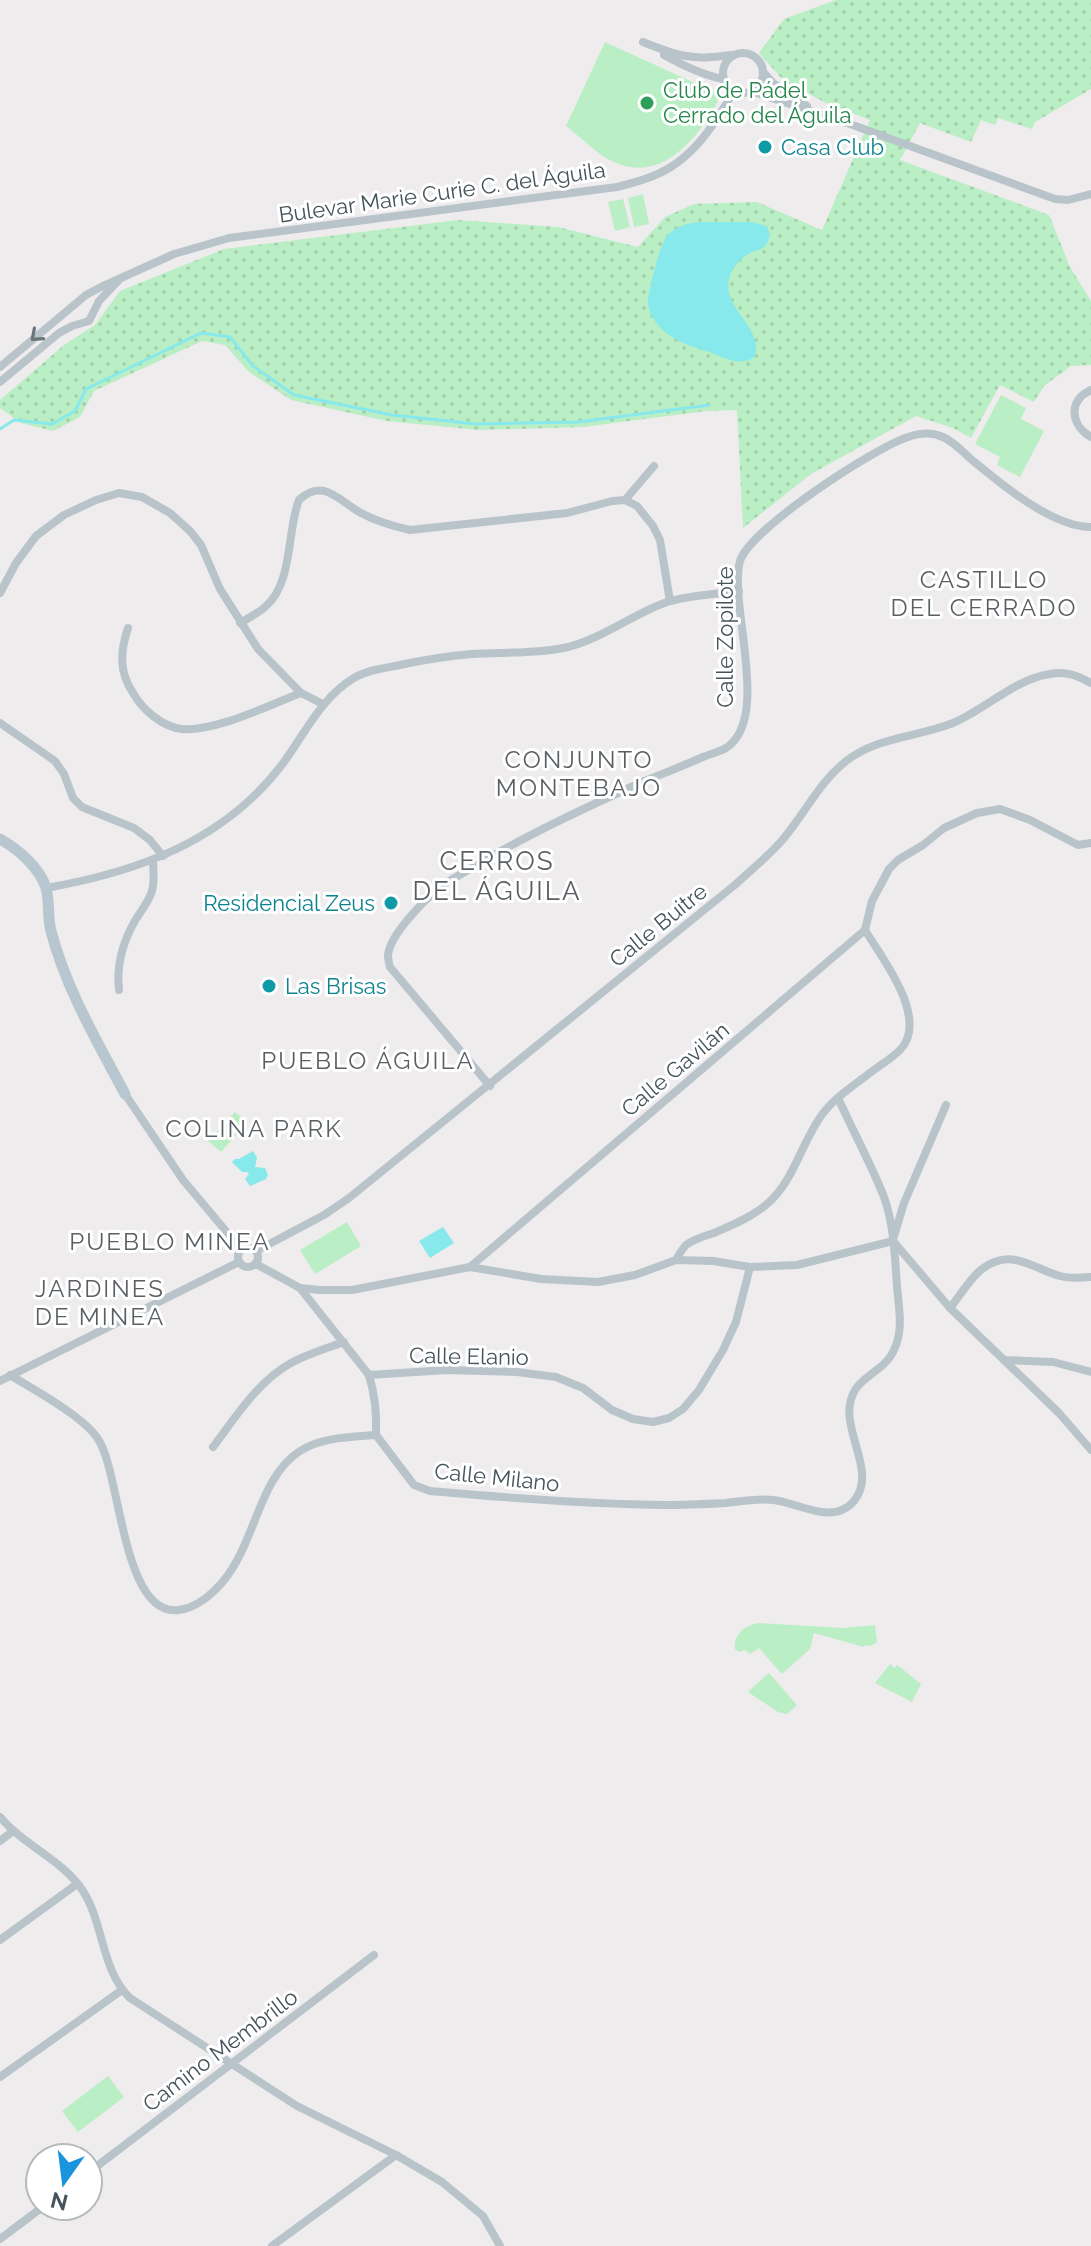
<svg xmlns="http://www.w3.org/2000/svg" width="1091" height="2246" viewBox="0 0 1091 2246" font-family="Raleway,sans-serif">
  <defs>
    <pattern id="grass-dots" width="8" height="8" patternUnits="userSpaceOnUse" patternTransform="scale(2)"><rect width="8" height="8" fill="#baeec4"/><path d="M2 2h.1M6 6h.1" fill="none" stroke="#a1ceab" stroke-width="1.8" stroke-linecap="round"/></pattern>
  </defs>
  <rect width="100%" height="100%" fill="#efeced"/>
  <path fill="url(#grass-dots)" d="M836 0H1091V89L1035 122 1032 129 998 118 995 125 981 120 971 142 920 123 900 160 1049 215 1070 267 1091 301V365L1071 366 1044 386 1034 402 1000 385 971 438 953 428 916 416 811 474 743 528 737 410 706 411 583 427 479 430 387 421 291 400 249 372 225 345 202 341 94 391 80 417 53 431 21 423 0 408V400L64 345 95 325 120 291 224 249 458 220 558 227 638 247 665 217 694 204 757 202 822 230 870 120 826 103 784 81 759 53 784 19Z"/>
  <g fill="#baeec4">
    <path d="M605 42 721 95C704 130 668 180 622 165 601 159 583 139 566 126Z"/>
    <path d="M643 194 649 224 634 227 628 198Z"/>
    <path d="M623 199 630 227 615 231 608 202Z"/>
    <path d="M1001 395 1026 408 1021 419 1044 431 1020 477 997 465 1000 457 975 444Z"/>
    <path d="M235 1112 247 1123 221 1152 208 1141Z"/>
    <path d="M347 1222 361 1246 315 1274 300 1250Z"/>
    <path d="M759 1623 843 1628 875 1625 877 1642 871 1646 865 1645 864 1647 814 1633 810 1649 782 1674 759 1648 750 1654 745 1650 740 1652 735 1649C733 1635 745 1625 759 1623Z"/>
    <path d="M890 1664 895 1668 897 1665 921 1684 912 1702 875 1683Z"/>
    <path d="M769 1673 797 1705 787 1714 778 1712 748 1692Z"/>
    <path d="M108 2076 124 2097 78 2132 62 2111Z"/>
  </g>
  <g fill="#87e9eb">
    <path d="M700 222H751L767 226 770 235C768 239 768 244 764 247 761 250 756 250 752 252 743 256 734 265 730 275 719 309 763 323 755 357 738 367 726 358 709 352 687 345 666 339 653 318 650 314 648 306 648 301 649 289 660 244 667 236 676 226 687 223 700 222Z"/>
    <path d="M253 1151 257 1158 255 1167 265 1168 268 1175 266 1179 250 1186 245 1179 249 1174 247 1172H242L232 1162 235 1159H239Z"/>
    <path d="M443 1227 454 1243 430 1258 419 1241Z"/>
  </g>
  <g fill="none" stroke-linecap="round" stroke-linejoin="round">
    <path stroke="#87e9eb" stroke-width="3" d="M0 429 14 420 52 424 75 411 86 389 201 333 230 337 253 366 294 395 392 415 476 424 578 422 709 405"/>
    <g stroke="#b8c4ca" stroke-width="8">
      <path d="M643 42C677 56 694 61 731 55"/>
      <circle cx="743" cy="73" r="20"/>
      <path d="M664 55C682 65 702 75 723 79"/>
      <path d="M763 72 773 83 807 106"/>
      <path d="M751 91 850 124 1055 199 1068 200 1091 194"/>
      <path d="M0 367 86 295 101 287 174 254 229 238 617 187C629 184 641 181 653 176 692 161 714 125 734 91"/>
      <path d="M0 382 59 333 72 326 89 321 99 301 118 281"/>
      <path d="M1091 390C1068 400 1070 425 1091 437"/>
      <path d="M625 500 654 466"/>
      <path d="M0 593 16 563 36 536 64 515 96 500 119 493 142 497 170 513 190 531 201 545 220 589 258 649 301 693 323 704"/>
      <path d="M240 623C248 618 259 613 266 606 293 583 287 530 299 500 323 477 339 501 361 513 376 521 392 526 410 530L567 513 612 501 625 500 637 506 653 526 660 540 670 601"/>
      <path d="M128 628C120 652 119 672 133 693 142 709 162 727 182 729 215 732 269 705 301 693"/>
      <path d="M0 723 55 761 64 774 73 798 82 807 134 828 150 840 163 856"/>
      <path d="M46 888C137 872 222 842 281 766 303 737 321 697 354 678 367 670 385 668 400 665 423 660 448 656 472 654 503 652 537 654 568 647 603 638 633 614 667 602 689 595 716 594 739 591"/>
      <path d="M119 990C116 964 123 941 136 919 142 910 149 901 152 891 155 882 153 870 153 860"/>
      <path d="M490 1086 390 967C389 965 388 957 388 955 390 934 427 897 443 885 454 877 468 871 480 863 531 833 587 807 642 782 662 774 683 766 703 757 710 754 719 752 726 748 772 718 728 604 740 561 750 529 874 448 908 437 919 433 932 432 943 437 954 442 963 452 972 460 1001 484 1052 527 1091 527"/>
      <path d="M125 1094 183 1180 241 1249"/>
      <path d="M894 1236 904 1203 946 1105"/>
      <circle cx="248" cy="1257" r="10"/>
      <path d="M256 1251 324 1215 349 1198 736 884C752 869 770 855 784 838 805 813 819 783 845 762 875 737 918 737 953 723 986 709 1015 679 1050 674 1064 671 1079 676 1091 683"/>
      <path d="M676 1260C679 1255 682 1249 686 1245 694 1239 704 1236 714 1233 732 1225 752 1217 767 1204 794 1181 801 1144 821 1116 832 1100 850 1088 866 1076 877 1067 890 1060 900 1050 930 1019 882 958 865 930"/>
      <path d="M256 1264 300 1288 320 1290H352L470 1267 541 1279 598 1282 635 1275 676 1260 713 1261 750 1267 797 1265 893 1241 950 1308 1004 1360 1053 1362 1091 1372"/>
      <path d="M470 1267 865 930 872 901 889 869 898 860 923 845 944 828 977 813 1000 809 1030 820 1078 845 1091 843"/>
      <path d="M300 1288 369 1375C375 1395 377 1414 376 1435"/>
      <path d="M950 1308C960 1296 970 1278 982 1269 1011 1247 1032 1268 1060 1276 1070 1279 1081 1278 1091 1277"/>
      <path d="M1004 1360 1059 1413 1091 1450"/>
      <path d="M10 1375C34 1390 83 1416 98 1439 121 1473 122 1618 179 1610 193 1608 205 1600 215 1590 256 1552 255 1480 300 1451 322 1437 351 1437 376 1435L414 1485 430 1491C508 1498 586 1504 666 1505 686 1505 706 1504 726 1503 742 1501 759 1498 774 1500 799 1503 833 1526 854 1501 880 1469 834 1425 855 1390 864 1375 885 1369 893 1352 904 1331 899 1310 897 1287 895 1257 894 1225 884 1197 871 1164 853 1131 838 1098"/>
      <path d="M369 1375 447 1370 517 1372 556 1377 583 1388 612 1410 633 1419 653 1422 669 1418 683 1409 699 1390 723 1350 736 1322 750 1267"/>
      <path d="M0 1381 239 1262"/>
      <path d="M213 1447C235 1418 258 1381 291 1363 307 1354 327 1348 344 1342"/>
      <path d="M0 1817C24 1846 62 1859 83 1891 104 1924 101 1970 130 1998L297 2106 396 2155 442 2182 483 2216 500 2246"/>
      <path d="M0 1841 12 1832"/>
      <path d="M0 1940 77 1884"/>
      <path d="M0 2077 122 1990"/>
      <path d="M88 2173 374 1955"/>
      <path d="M0 2239 44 2206"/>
      <path d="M272 2246 396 2155"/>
    </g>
    <path stroke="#b8c7cf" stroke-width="11" d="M0 839C18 849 40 868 46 888 50 902 47 917 51 931 66 989 97 1041 125 1094"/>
  </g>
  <defs><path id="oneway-chevron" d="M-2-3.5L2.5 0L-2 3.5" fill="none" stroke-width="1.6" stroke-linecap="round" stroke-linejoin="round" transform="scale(2)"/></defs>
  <use stroke="#68767c" href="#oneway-chevron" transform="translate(36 336) rotate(139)"/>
  <circle fill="#2e9e5b" stroke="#fff" stroke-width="3" cx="647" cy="103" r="8"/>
  <g fill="#0f9aa8" stroke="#fff" stroke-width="3">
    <circle cx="765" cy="147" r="8"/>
    <circle cx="391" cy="903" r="8"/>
    <circle cx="269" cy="986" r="8"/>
  </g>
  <g text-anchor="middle" stroke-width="6" stroke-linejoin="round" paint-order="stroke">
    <g font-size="22" fill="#27864d" stroke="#fff" text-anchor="start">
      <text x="663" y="98">Club de Pádel<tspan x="663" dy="25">Cerrado del Águila</tspan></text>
    </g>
    <g font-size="22" fill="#0d838f" stroke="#fff" text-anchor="start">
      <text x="781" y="155">Casa Club</text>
      <text x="375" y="911" text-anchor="end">Residencial Zeus</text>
      <text x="285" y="994">Las Brisas</text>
    </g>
    <g font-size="22" fill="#45545a" stroke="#fff">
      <text transform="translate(442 192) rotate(-8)" y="8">Bulevar Marie Curie C. del Águila</text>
      <text transform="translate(725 637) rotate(-90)" y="8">Calle Zopilote</text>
      <text transform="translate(658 925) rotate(-39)" y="8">Calle Buitre</text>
      <text transform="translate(675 1069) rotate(-40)" y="8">Calle Gavilán</text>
      <text transform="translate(469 1356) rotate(1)" y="8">Calle Elanio</text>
      <text transform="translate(497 1477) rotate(6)" y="8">Calle Milano</text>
      <text transform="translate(220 2050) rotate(-37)" y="8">Camino Membrillo</text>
    </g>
    <g font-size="24" letter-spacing="2" fill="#595f62" stroke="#fff">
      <text x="984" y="588">CASTILLO<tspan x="984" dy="28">DEL CERRADO</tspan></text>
      <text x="579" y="768">CONJUNTO<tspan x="579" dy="28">MONTEBAJO</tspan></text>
      <text x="368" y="1069">PUEBLO ÁGUILA</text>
      <text x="254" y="1137">COLINA PARK</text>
      <text x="170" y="1250">PUEBLO MINEA</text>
      <text x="100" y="1297">JARDINES<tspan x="100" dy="28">DE MINEA</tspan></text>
    </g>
    <g font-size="26" letter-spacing="2" fill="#595f62" stroke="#fff">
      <text x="497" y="870">CERROS<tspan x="497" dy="30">DEL ÁGUILA</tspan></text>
    </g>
  </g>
  <g transform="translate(64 2182) rotate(194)"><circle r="38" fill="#ffffff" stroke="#b5bbbd" stroke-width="2"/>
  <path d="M0-6L14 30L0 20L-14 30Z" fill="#1994dd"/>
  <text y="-12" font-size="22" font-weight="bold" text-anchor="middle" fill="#45545a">N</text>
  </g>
</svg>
